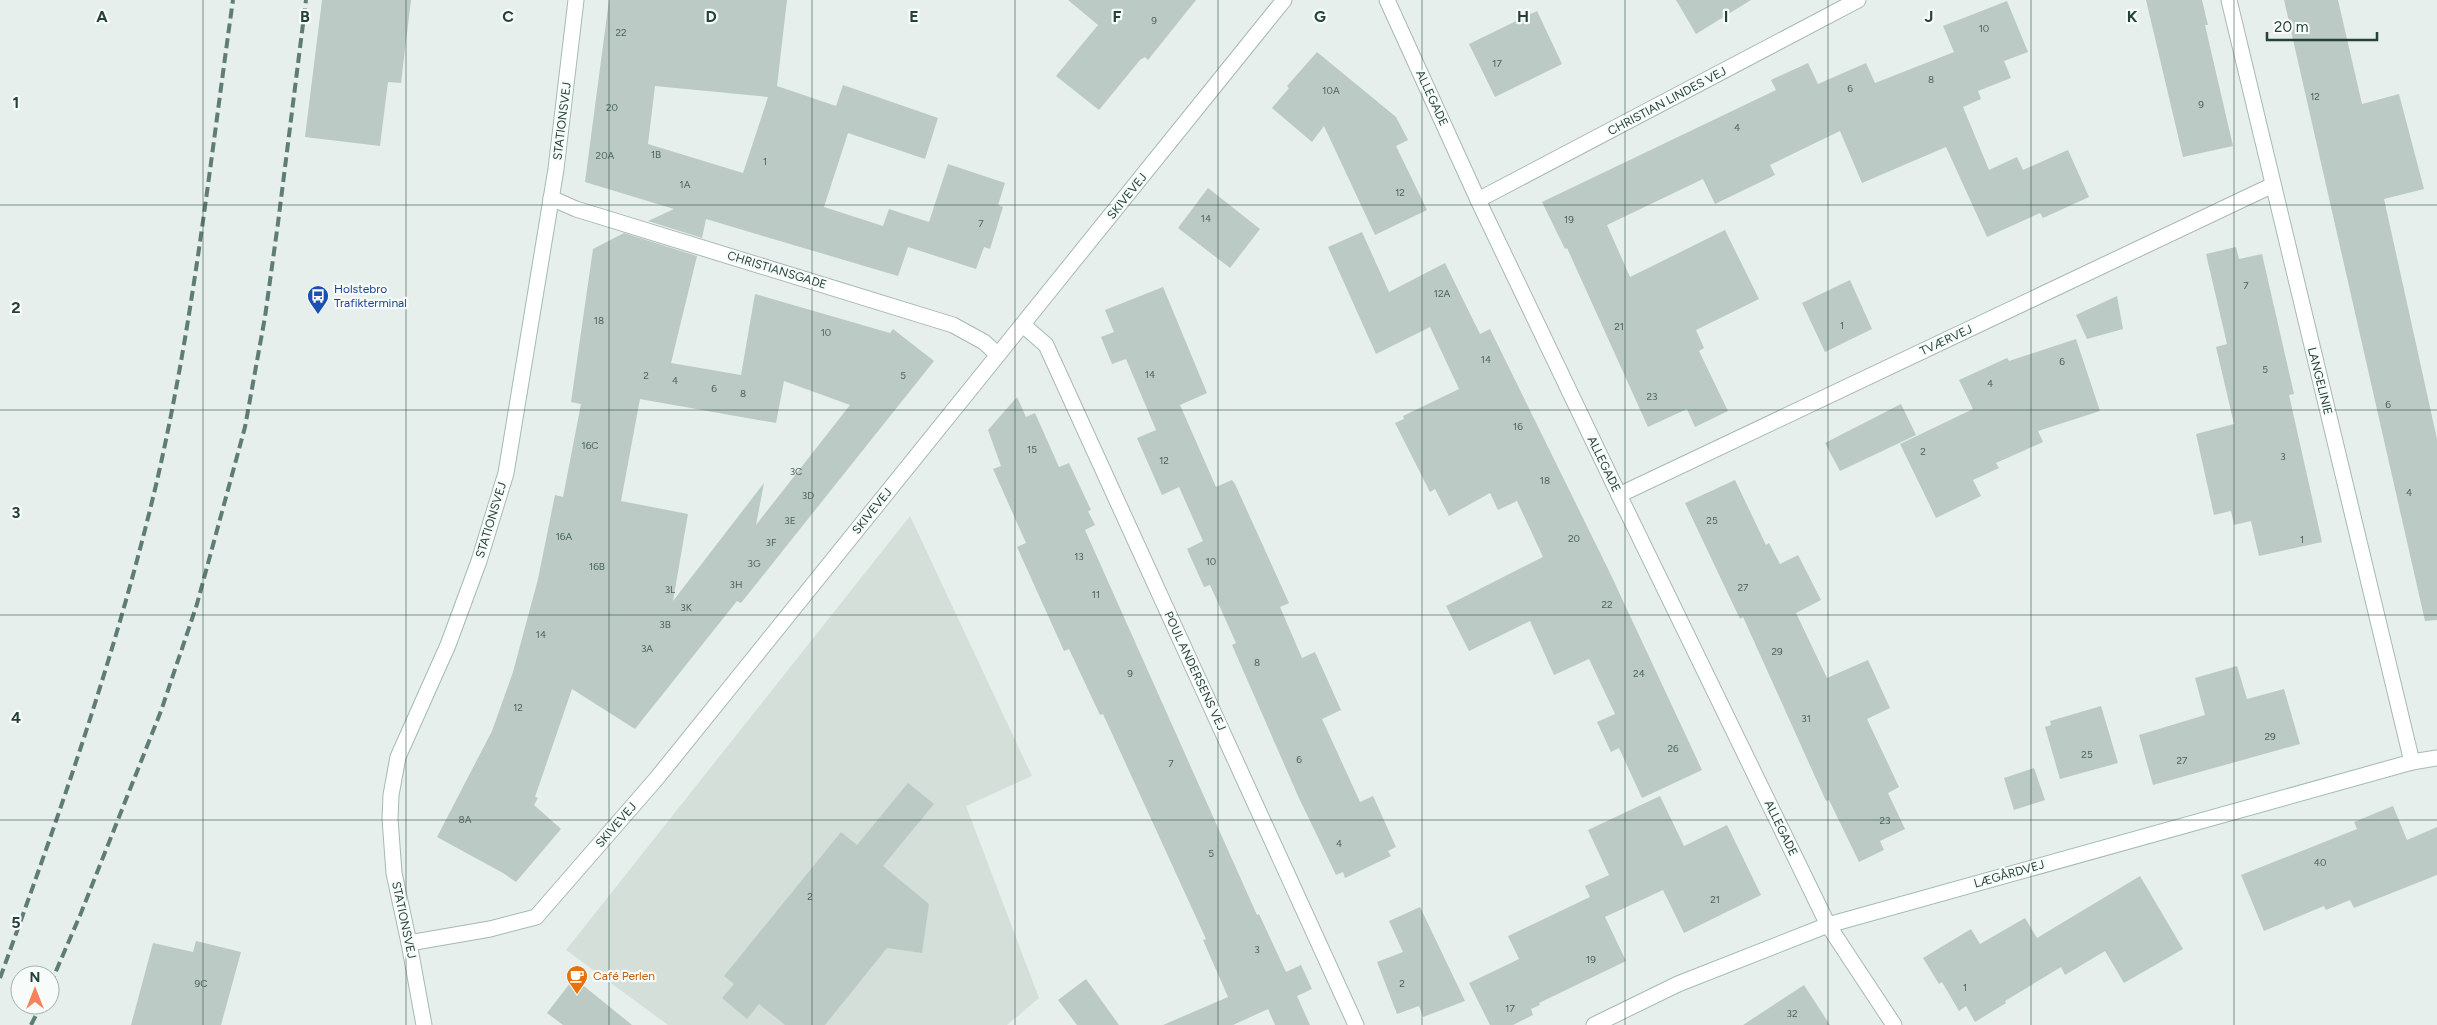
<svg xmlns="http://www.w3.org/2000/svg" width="2437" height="1025" viewBox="0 0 2437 1025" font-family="Figtree,sans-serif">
  <rect width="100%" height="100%" fill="#e6efeb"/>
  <path fill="#d4dfda" d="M910 516 1032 776 966 806 1039 998 1007 1025H668L566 950Z"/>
  <g fill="#bbcac4" fill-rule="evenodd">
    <path d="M322 0H411L401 83 388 82 380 146 305 137Z"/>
    <path d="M609 0H787L777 86 836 106 843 85 938 118 925 159 848 133 824 207 883 226 889 209 929 222 948 164 1005 183 998 205 1003 207 990 249 984 247 976 269 908 247 898 276 706 219 702 238 648 221 674 209 585 182ZM655 86 768 97 743 173 648 144Z"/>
    <path d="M1068 0H1196L1148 60 1145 57 1140 60 1099 110 1056 76 1098 25Z"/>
    <path d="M1676 0H1751L1696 34Z"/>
    <path d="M2146 0H2202L2208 25H2205L2233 146 2183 157Z"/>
    <path d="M2284 0H2338L2362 104 2399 94 2424 189 2384 199 2437 439V620L2425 621Z"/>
    <path d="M2007 1 2028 52 2004 61 2011 78 1978 91 1981 99 1963 107 1989 170 2017 157 2023 170 2068 150 2089 197 2043 218 2040 213 1987 237 1946 147 1862 183 1840 131 1770 165 1775 175 1715 204 1703 179 1607 225 1630 277 1725 230 1759 299 1696 330 1704 348 1699 351 1728 411 1695 427 1687 409 1648 427 1567 248 1565 249 1542 202 1776 90 1771 80 1808 63 1818 84 1866 63 1875 83 1954 52 1943 26Z"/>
    <path d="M1537 11 1562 64 1495 97 1469 44Z"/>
    <path d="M1317 52 1396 117 1408 140 1396 146 1427 210 1375 235 1324 126 1312 142 1272 108 1289 88 1287 86Z"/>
    <path d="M1208 188 1260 229 1230 268 1178 228Z"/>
    <path d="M1362 232 1389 292 1445 263 1480 334 1490 329 1610 573 1702 770 1642 798 1619 748 1611 752 1597 722 1615 714 1589 659 1554 675 1530 621 1469 651 1446 606 1543 557 1517 501 1498 510 1490 493 1449 516 1435 489 1430 492 1395 423 1404 419 1403 416 1459 389 1430 327 1376 354 1328 247Z"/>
    <path d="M624 233 697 256 671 363 741 375 755 294 890 333 893 329 934 361 741 603 737 601 635 729 572 689 535 797 538 798 534 805 561 829 516 882 503 873 437 837 492 731 513 672 538 579 555 495 563 497 581 404 571 402 593 249ZM784 381 850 405 756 525 764 483 673 601 688 514 621 501 640 399 776 423Z"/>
    <path d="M2236 247 2239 259 2262 254 2294 394 2289 395 2322 542 2259 556 2251 521 2234 525 2231 511 2214 515 2196 434 2234 424 2216 347 2227 344 2206 254Z"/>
    <path d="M1850 280 1872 329 1825 352 1802 303Z"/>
    <path d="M1163 287 1207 393 1180 405 1216 487 1232 480 1235 484 1289 603 1280 607 1302 658 1315 652 1341 710 1322 719 1360 802 1373 796 1396 847 1388 851 1391 856 1345 878 1343 872 1336 875 1298 796 1232 645 1236 643 1210 585 1204 587 1187 549 1203 541 1179 487 1162 495 1137 438 1156 430 1126 359 1112 364 1101 337 1114 332 1105 310Z"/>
    <path d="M2117 296 2123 329 2087 339 2076 315Z"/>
    <path d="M2076 339 2100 411 2038 431 2043 442 1996 463 1999 468 1973 480 1981 496 1936 518 1900 444 1973 409 1959 380 2007 358 2009 361Z"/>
    <path d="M1017 397 1026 417 1035 413 1059 467 1069 463 1091 510 1088 511 1095 525 1085 530 1257 915 1259 914 1286 972 1301 965 1312 989 1297 996 1310 1025H1275L1268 1009 1233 1025H1163L1228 997 1203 940 1206 939 1103 714 1100 715 1069 649 1064 651 1017 547 1026 543 993 469 1001 466 988 430Z"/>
    <path d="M1901 404 1916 435 1840 471 1825 443Z"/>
    <path d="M1735 480 1766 545 1769 543 1780 564 1798 555 1821 600 1796 613 1827 678 1868 660 1890 708 1867 719 1899 787 1888 793 1905 829 1880 841 1884 850 1859 862 1829 800 1826 801 1743 617 1740 619 1685 503Z"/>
    <path d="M2237 666 2247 699 2284 689 2300 744 2153 785 2139 735 2205 715 2195 678Z"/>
    <path d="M2101 706 2118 763 2060 779 2045 727 2051 725 2050 721Z"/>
    <path d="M2034 768 2045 800 2014 810 2004 778Z"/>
    <path d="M908 783 934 804 883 866 929 904 922 953 887 948 825 1025H785L759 1004 747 1019 722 998 734 984 724 976 841 832 857 845Z"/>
    <path d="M1660 796 1684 846 1727 825 1761 895 1684 933 1663 890 1605 917 1626 961 1539 1003 1540 1005 1531 1009 1533 1015 1513 1025H1490L1469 983 1519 959 1508 936 1590 897 1585 886 1609 875 1588 830Z"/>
    <path d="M2393 806 2407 840 2437 827V875L2354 908 2350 900 2326 910 2324 906 2264 931 2241 875 2357 829 2354 822Z"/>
    <path d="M2140 876 2183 949 2124 983 2105 951 2065 975 2061 967 2005 1001 2006 1003 1975 1022 1966 1006 1959 1011 1942 982 1939 984 1923 958 1971 929 1980 944 2025 918 2037 938Z"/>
    <path d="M1420 907 1465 1001 1423 1017 1419 1006 1397 1014 1377 962 1403 952 1389 921Z"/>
    <path d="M196 941 241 952 221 1025H131L153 943 193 952Z"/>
    <path d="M574 978 632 1025H563L547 1013Z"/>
    <path d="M1086 979 1119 1025H1077L1058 1000Z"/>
    <path d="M1804 985 1830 1025H1743Z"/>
  </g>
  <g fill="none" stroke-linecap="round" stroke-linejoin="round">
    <g stroke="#a8b8b2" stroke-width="17">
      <g id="street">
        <path d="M1387 0 1478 200 1619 495 1828 925 1894 1025"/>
        <path d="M2229 0 2412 762"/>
        <path d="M551 198 576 209 953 325 984 342 997 354"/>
        <path d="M1478 200 1858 0"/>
        <path d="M1023 325 1046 345 1356 1025"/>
        <path d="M1619 495 2273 185"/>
        <path d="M409 943 490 929 536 917 657 778 1284 0"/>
      </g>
    </g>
    <g stroke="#a4bbb3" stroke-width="17">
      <g id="secondary">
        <path d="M424 1025 409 943 394 873 390 819 391 795 398 757 448 645 479 561 506 473 556 169 576 0"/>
        <path d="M1594 1025 1678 984 1828 925 2412 762 2437 758"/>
      </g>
    </g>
    <use href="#street" stroke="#fff" stroke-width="15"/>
    <use href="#secondary" stroke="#fff" stroke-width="15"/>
    <g stroke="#5f7d75" stroke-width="4" stroke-dasharray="10 5" stroke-linecap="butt">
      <path d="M0 978C59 816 116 654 156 485 193 326 210 162 233 0"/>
      <path d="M50 985 81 913 161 711 197 604 245 427 265 317 278 223 306 0"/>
      <path d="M31 1025 41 1005"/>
    </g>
  </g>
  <path fill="none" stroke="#24423a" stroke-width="1" stroke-opacity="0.55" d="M203 0V1025M406 0V1025M609 0V1025M812 0V1025M1015 0V1025M1218 0V1025M1422 0V1025M1625 0V1025M1828 0V1025M2031 0V1025M2234 0V1025M0 205H2437M0 410H2437M0 615H2437M0 820H2437"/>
  <defs>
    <g id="bus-pin" transform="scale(1.125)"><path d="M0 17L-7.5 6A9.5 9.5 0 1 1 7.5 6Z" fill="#1a4fb4" stroke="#f7fbf9"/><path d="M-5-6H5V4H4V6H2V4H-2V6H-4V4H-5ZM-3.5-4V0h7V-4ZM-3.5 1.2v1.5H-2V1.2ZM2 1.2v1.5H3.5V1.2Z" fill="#fff"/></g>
    <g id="cafe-pin" transform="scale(1.125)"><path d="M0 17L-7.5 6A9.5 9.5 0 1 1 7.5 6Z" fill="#e8710a" stroke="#f7fbf9"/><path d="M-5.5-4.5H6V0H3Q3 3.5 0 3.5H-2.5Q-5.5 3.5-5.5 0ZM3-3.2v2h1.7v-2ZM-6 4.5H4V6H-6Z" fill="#fff"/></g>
  </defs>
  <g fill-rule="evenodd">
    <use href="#bus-pin" x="318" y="296"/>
    <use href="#cafe-pin" x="577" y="976"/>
  </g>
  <g text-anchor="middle" stroke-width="4.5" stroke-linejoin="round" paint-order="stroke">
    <g font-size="10" fill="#4a645c">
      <text x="1154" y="24">9</text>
      <text x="1984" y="32">10</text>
      <text x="621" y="36">22</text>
      <text x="1497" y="67">17</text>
      <text x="1931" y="83">8</text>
      <text x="1850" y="92">6</text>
      <text x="1331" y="94">10A</text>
      <text x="2315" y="100">12</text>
      <text x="2201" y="108">9</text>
      <text x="612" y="111">20</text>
      <text x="1737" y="131">4</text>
      <text x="656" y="158">1B</text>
      <text x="605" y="159">20A</text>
      <text x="765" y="165">1</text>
      <text x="685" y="188">1A</text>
      <text x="1400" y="196">12</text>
      <text x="1206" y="222">14</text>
      <text x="1569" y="223">19</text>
      <text x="981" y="227">7</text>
      <text x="2246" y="289">7</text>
      <text x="1442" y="297">12A</text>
      <text x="599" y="324">18</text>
      <text x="1842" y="329">1</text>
      <text x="1619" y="330">21</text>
      <text x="826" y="336">10</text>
      <text x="1486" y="363">14</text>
      <text x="2062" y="365">6</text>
      <text x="2265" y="373">5</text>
      <text x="1150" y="378">14</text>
      <text x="646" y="379">2</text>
      <text x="903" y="379">5</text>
      <text x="675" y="384">4</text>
      <text x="1990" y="387">4</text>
      <text x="714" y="392">6</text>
      <text x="743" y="397">8</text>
      <text x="1652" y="400">23</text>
      <text x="2388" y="408">6</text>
      <text x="1518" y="430">16</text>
      <text x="590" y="449">16C</text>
      <text x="1032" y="453">15</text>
      <text x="1923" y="455">2</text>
      <text x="2283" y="460">3</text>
      <text x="1164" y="464">12</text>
      <text x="796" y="475">3C</text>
      <text x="1545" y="484">18</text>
      <text x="2409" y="496">4</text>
      <text x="808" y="499">3D</text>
      <text x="790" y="524">3E</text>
      <text x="1712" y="524">25</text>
      <text x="564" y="540">16A</text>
      <text x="1574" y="542">20</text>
      <text x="2302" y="543">1</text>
      <text x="771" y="546">3F</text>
      <text x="1079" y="560">13</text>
      <text x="1211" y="565">10</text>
      <text x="754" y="567">3G</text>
      <text x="597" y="570">16B</text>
      <text x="736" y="588">3H</text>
      <text x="1743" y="591">27</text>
      <text x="670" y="593">3L</text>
      <text x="1096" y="598">11</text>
      <text x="1607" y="608">22</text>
      <text x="686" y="611">3K</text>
      <text x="665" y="628">3B</text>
      <text x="541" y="638">14</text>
      <text x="647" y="652">3A</text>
      <text x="1777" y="655">29</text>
      <text x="1257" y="666">8</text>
      <text x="1130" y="677">9</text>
      <text x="1639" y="677">24</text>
      <text x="518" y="711">12</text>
      <text x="1806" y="722">31</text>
      <text x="2270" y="740">29</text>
      <text x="1673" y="752">26</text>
      <text x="2087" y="758">25</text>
      <text x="1299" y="763">6</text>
      <text x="2182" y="764">27</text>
      <text x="1171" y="767">7</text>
      <text x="465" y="823">8A</text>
      <text x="1885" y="824">23</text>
      <text x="1339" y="847">4</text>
      <text x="1211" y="857">5</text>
      <text x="2320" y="866">40</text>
      <text x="810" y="900">2</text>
      <text x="1715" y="903">21</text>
      <text x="1257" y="953">3</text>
      <text x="1591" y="963">19</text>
      <text x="201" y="987">9C</text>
      <text x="1402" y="987">2</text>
      <text x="1965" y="991">1</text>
      <text x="1510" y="1012">17</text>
      <text x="1792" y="1017">32</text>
    </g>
    <g font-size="12" fill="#24423a" stroke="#f7fbf9">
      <text transform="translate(1432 98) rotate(65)" y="4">ALLEGADE</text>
      <text transform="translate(1667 101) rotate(-28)" y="4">CHRISTIAN LINDES VEJ</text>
      <text transform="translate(562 121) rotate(-83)" y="4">STATIONSVEJ</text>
      <text transform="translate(1127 196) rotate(-51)" y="4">SKIVEVEJ</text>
      <text transform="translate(777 270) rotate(17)" y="4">CHRISTIANSGADE</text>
      <text transform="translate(1946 340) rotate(-25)" y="4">TVÆRVEJ</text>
      <text transform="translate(2320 381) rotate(76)" y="4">LANGELINIE</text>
      <text transform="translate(1604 464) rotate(64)" y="4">ALLEGADE</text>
      <text transform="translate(872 511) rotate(-51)" y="4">SKIVEVEJ</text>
      <text transform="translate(491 520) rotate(-73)" y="4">STATIONSVEJ</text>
      <text transform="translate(1195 671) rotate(65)" y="4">POUL ANDERSENS VEJ</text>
      <text transform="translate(616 825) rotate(-49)" y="4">SKIVEVEJ</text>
      <text transform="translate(1781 828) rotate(64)" y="4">ALLEGADE</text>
      <text transform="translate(2009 874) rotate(-16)" y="4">LÆGÅRDVEJ</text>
      <text transform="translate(404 920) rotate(78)" y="4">STATIONSVEJ</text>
    </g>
    <g font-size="12" fill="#164399" stroke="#f7fbf9" text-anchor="start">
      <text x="334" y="293">Holstebro<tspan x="334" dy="14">Trafikterminal</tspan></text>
    </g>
    <g font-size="12" fill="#c56008" stroke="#f7fbf9" text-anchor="start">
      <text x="593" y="980">Café Perlen</text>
    </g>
  </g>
  <g font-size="16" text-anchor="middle" font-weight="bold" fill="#24423a" stroke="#f7fbf9" stroke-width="4.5" stroke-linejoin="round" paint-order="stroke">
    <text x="102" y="22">A</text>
    <text x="305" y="22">B</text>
    <text x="508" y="22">C</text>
    <text x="711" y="22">D</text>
    <text x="914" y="22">E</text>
    <text x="1117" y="22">F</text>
    <text x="1320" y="22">G</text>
    <text x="1523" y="22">H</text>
    <text x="1726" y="22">I</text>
    <text x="1929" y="22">J</text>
    <text x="2132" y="22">K</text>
    <text x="16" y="108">1</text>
    <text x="16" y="313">2</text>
    <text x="16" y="518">3</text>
    <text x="16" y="723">4</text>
    <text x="16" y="928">5</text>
  </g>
  <g transform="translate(35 990)"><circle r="24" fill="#f7fbf9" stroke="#a3b1ad"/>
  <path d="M0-4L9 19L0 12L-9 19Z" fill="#f4845f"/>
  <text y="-8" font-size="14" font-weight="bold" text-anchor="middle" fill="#24423a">N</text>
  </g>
  <path d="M2267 32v8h110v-8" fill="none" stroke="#24423a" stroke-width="2.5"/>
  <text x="2274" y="32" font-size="15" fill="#24423a" stroke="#f7fbf9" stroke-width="4" paint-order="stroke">20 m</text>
</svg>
